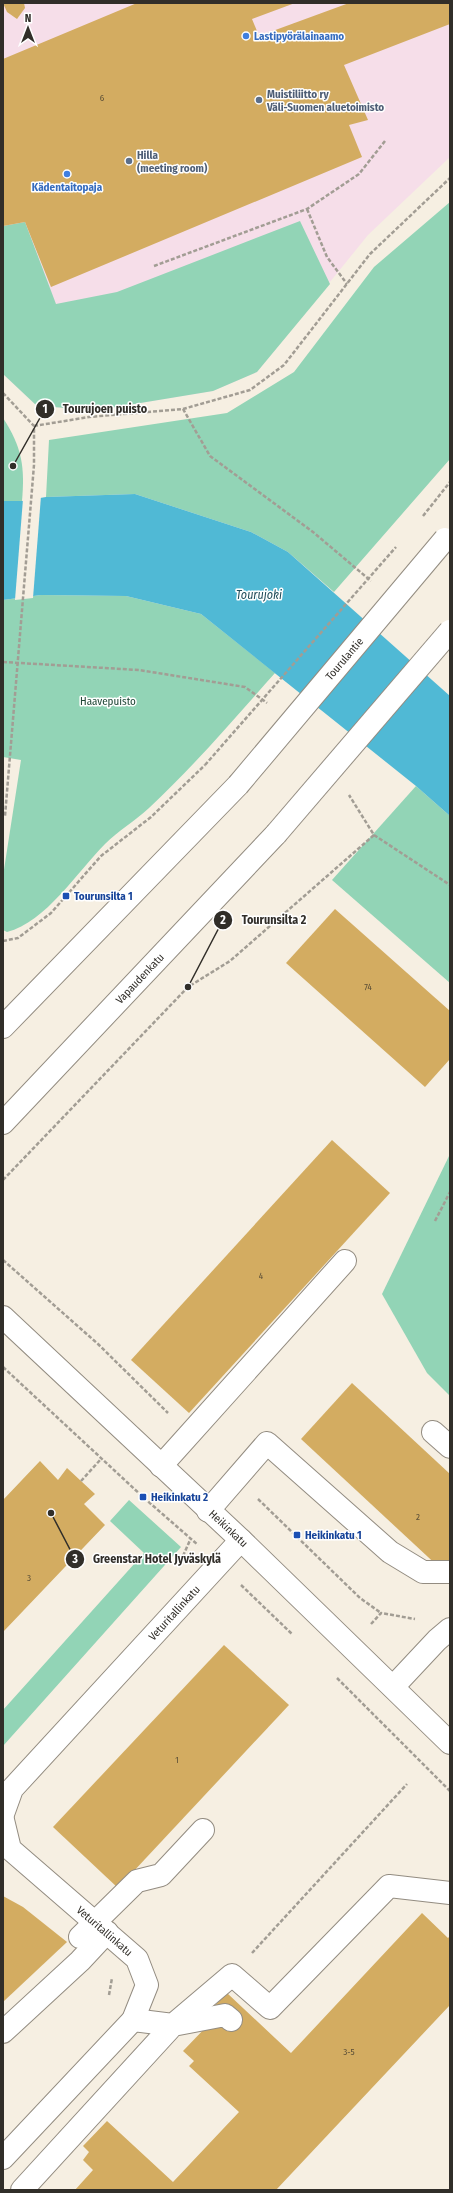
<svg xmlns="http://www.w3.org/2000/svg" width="453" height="2193" viewBox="0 0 453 2193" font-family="'Fira Sans Condensed',sans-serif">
  <rect width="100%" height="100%" fill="#f6efe2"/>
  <path fill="#f6dee9" d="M3 3H450V157L368 235 257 372 213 391 98 410 37 406 3 374Z"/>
  <g fill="#92d4b6">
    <path d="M450 202V459L334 592 288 552 251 532 135 494 46 497 49 440 227 413 294 372 374 267Z"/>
    <path d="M300 221 330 284 257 372 213 391 98 410 37 406 3 374V226L25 222 56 304 117 292Z"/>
    <path d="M3 418C22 447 25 467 22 501H3Z"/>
    <path d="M41 595 126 596 201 614 275 673C234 719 194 766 149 808 135 821 118 831 105 844 77 872 46 922 7 932L3 930V876L21 760 3 757V600Z"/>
    <path d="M416 786 450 816V983L332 880Z"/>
    <path d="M450 1154V1396L427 1373 382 1294Z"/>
    <path d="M129 1500 181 1547 3 1746V1710L144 1553 110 1521Z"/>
  </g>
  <path fill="#50b9d5" d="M135 494 251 532 288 552 450 696V816L416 786 201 614 126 596 41 595 3 600V501H22L46 497Z"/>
  <path fill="#f6efe2" d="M41 496 33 598 15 600 23 499Z"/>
  <g fill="#d3ac61">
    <path d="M3 3H24L25 8 17 19 7 12Z"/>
    <path d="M137 3H295L252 19 259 36 349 3H450V24L344 65 368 120 349 125 362 157 51 287 25 222 3 226V59Z"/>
    <path d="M335 909 450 1011V1059L425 1087 286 963Z"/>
    <path d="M332 1140 390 1193 189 1413 131 1360Z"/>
    <path d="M352 1383 450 1474V1561L442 1570 301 1439Z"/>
    <path d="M40 1461 58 1480 67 1468 95 1494 84 1504 105 1525 3 1632V1500Z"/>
    <path d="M224 1645 289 1705 118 1888 53 1827Z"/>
    <path d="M3 1896 23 1907 67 1942 3 2002Z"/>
    <path d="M422 1913 448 1938 450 1936V2005L276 2190H75L93 2170 83 2160 89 2152 83 2146 107 2121 173 2182 239 2112 189 2066 194 2061 183 2051 208 2025 202 2019 227 1993 291 2053Z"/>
  </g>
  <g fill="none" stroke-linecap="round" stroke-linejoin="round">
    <g stroke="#938c81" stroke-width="24">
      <g id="minor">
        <path id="s1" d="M3 1317 241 1540 450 1743"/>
        <path d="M433 1432 450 1447"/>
        <path d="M161 1466 345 1261"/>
        <path d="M208 1511 267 1443 390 1552 423 1572H450"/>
        <path d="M393 1687 437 1640 450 1629"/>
        <path id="s2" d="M3 1814 12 1789 241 1540"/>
        <path id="s3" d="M3 1820 10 1849 137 1959 147 1985 133 2020 3 2158"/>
        <path d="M80 1937 137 1881 161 1875 203 1830"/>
        <path d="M133 2020 173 2025 232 1975 270 2008 389 1886 450 1893"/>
        <path d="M3 2032 80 1961 107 1932"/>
        <path d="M22 2190 173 2025 225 2015 231 2020"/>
      </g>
    </g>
    <g stroke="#938c81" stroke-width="24">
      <g id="major">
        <path d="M3 1027 238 785"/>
        <path id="s4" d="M3 1123 276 834"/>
      </g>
    </g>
    <g stroke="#a29d94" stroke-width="2.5" stroke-dasharray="4 2" stroke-linecap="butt">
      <path d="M307 209 327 257 347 284"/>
      <path d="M154 266 307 209 359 174 385 141"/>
      <path d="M3 393 34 426V465L5 816"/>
      <path d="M183 409 210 456 313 532 371 581"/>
      <path d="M34 426 89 417 183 409 250 390 284 365 370 254 450 178"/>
      <path d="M423 516 450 482"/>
      <path d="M3 662 139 670 245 687 267 703"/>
      <path d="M374 835 450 885"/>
      <path d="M3 941 18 938 51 913 101 856 151 817 205 765"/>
      <path d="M3 1180 188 987 230 961 374 835 349 795"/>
      <path d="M435 1221 450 1192"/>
      <path d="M3 1260 98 1344 168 1413"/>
      <path d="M3 1367 143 1497 198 1545"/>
      <path d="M81 1481 101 1459"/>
      <path d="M258 1499 360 1598 381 1613"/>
      <path d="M183 1556 191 1538"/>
      <path d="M241 1585 292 1634"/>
      <path d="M371 1624 381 1613 415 1619"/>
      <path d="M337 1678 450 1791"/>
      <path d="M252 1953 407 1784"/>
      <path d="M109 1995 112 1978"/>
    </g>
    <use href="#minor" stroke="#fff" stroke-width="22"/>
    <use href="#major" stroke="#fff" stroke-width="22"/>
    <g stroke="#938c81" stroke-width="24" stroke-linecap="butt">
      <g id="major-bridge">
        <path id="s5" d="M238 785 445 539"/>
        <path d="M276 834 450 631"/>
      </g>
    </g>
    <path stroke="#a29d94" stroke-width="2.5" stroke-dasharray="4 2" stroke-linecap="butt" d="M205 765 396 547"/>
    <use href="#major-bridge" stroke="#fff" stroke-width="22"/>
  </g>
  <g fill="#3f7fe0" stroke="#fff" stroke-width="1.5">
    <circle cx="246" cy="36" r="4"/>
    <circle cx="67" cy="174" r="4"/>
  </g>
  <g fill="#5c6f8a" stroke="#fff" stroke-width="1.5">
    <circle cx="259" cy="100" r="4"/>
    <circle cx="129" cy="161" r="4"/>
  </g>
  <g fill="#1a4fb4" stroke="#fff" stroke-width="1.5">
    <rect x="62" y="892" width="8" height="8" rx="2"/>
    <rect x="139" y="1493" width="8" height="8" rx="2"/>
    <rect x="293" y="1531" width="8" height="8" rx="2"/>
  </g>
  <g text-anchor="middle" stroke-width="3" stroke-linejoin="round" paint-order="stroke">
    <g font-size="9" fill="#5a4e37">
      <text x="102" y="101">6</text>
      <text x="368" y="990">74</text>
      <text x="261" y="1279">4</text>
      <text x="418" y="1520">2</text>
      <text x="29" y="1581">3</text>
      <text x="177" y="1763">1</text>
      <text x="349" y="2055">3-5</text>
    </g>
    <g font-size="11" font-weight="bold" fill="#366cbe" stroke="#fff" text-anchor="start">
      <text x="254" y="40">Lastipyörälainaamo</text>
      <text x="67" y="191" text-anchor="middle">Kädentaitopaja</text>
    </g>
    <g font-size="11" font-weight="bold" fill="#4e5e75" stroke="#fff" text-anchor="start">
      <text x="267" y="98">Muistiliitto ry<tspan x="267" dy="13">Väli-Suomen aluetoimisto</tspan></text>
      <text x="137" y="159">Hilla<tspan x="137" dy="13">(meeting room)</tspan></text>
    </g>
    <g font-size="11" fill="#312e29" stroke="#fff">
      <text dy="4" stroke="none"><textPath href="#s5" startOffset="165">Tourulantie</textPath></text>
      <text dy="4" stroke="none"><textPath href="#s4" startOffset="199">Vapaudenkatu</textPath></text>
      <text dy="4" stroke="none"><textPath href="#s1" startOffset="309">Heikinkatu</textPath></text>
      <text dy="4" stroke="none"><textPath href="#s2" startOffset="266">Veturitallinkatu</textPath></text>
      <text dy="4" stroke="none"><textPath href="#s3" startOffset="155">Veturitallinkatu</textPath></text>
    </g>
    <g font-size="11" fill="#1e4635" stroke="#fff">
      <text x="108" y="705">Haavepuisto</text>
    </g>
    <g font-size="11" font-weight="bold" fill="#164399" stroke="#fff" text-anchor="start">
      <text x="74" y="900">Tourunsilta 1</text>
      <text x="151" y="1501">Heikinkatu 2</text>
      <text x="305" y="1539">Heikinkatu 1</text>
    </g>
    <g font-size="12" font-style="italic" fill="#1e4b58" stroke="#fff">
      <text x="259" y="599">Tourujoki</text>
    </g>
  </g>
  <path fill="none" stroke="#312e29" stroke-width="1.5" d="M13 466L45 409M188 987L223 920M51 1513L75 1559"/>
  <g fill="#312e29" stroke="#fff" stroke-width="1.5">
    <circle cx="13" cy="466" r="4"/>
    <circle cx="188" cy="987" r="4"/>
    <circle cx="51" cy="1513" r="4"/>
    <circle cx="45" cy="409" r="10"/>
    <circle cx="223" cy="920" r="10"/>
    <circle cx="75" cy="1559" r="10"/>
  </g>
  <g font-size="12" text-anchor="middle" font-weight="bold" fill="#fff">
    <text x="45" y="413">1</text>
    <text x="223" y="924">2</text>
    <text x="75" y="1563">3</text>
  </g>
  <g font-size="12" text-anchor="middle" font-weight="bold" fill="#312e29" stroke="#fff" stroke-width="3" stroke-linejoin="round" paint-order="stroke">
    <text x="105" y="413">Tourujoen puisto</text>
    <text x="274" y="924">Tourunsilta 2</text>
    <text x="157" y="1563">Greenstar Hotel Jyväskylä</text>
  </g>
  <rect width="453" height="2193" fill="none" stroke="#312e29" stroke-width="8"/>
  <g transform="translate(28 28)" stroke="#ffffff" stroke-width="3" paint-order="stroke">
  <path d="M0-3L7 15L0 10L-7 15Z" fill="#312e29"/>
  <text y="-6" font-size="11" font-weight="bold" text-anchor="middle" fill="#312e29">N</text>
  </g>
</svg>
